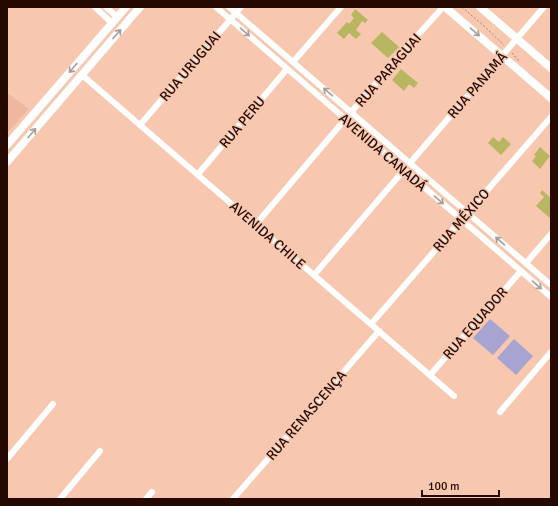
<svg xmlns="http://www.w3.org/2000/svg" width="558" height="506" viewBox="0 0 558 506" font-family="Signika,sans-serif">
  <rect width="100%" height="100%" fill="#f8c7af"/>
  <path fill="#edb89e" d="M7 93 29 109 7 133Z"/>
  <g fill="#a7a4d2">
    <path d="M490 319 510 336 493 355 473 338Z"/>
    <path d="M514 339 533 356 516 375 497 358Z"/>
  </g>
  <g fill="#b8b661">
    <path d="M355 9 368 20 365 23 362 21 356 30 361 34 356 39 349 33 344 39 337 33 347 22 349 24 354 18 351 15Z"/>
    <path d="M382 32 399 47 388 58 371 43Z"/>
    <path d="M401 69 418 83 414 88 409 84 404 91 392 80Z"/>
    <path d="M493 137 499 142 503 137 511 144 501 155 488 143Z"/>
    <path d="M540 147 550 156 540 169 532 161 536 156 534 155Z"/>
    <path d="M542 190 551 198V219L536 206 544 197 540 193Z"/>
  </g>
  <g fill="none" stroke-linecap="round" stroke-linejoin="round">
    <g stroke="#ab816f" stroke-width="1" stroke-dasharray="2 2" stroke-linecap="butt">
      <path d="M462 7 485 27 504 45"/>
      <path d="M512 53 519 61"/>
    </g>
    <g stroke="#fff" stroke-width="6">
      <path d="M95 7 112 23"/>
      <path d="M106 7 117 17"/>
      <path d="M216 7 551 297"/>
      <path d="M229 7 551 285"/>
      <path d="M293 62 341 7"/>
      <path d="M82 75 454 396"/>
      <path d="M140 125 241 7"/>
      <path d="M410 163 544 7"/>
      <path d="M198 174 287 69"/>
      <path d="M256 224 393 63 443 7"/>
      <path d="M526 263 551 234"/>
      <path d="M314 275 404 170"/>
      <path d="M371 324 551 117"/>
      <path d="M430 375 521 271"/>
      <path d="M500 412 551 352"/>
      <path d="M7 459 53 404"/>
      <path d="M60 499 100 451"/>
      <path d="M146 499 152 492"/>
      <path d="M233 499 379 331"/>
    </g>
    <g stroke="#fff" stroke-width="8">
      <path d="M445 7 551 98"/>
      <path d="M480 7 551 68"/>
      <path d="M7 145 126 7"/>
      <path d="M7 162 140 7"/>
    </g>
  </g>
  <defs><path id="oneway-shaft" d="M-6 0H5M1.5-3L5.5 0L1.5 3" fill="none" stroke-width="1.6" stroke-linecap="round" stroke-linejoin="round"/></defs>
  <g stroke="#a89d99">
    <use href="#oneway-shaft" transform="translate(245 32) rotate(41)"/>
    <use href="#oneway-shaft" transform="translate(475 32) rotate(41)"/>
    <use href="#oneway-shaft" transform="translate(117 34) rotate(-49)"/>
    <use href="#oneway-shaft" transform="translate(73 68) rotate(131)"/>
    <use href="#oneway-shaft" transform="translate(328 92) rotate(-139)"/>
    <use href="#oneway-shaft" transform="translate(32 133) rotate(-49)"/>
    <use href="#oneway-shaft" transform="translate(439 200) rotate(41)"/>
    <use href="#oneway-shaft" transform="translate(500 241) rotate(-139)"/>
    <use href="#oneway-shaft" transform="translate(537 285) rotate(41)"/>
  </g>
  <g text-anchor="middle" stroke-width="3" stroke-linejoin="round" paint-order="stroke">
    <g font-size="14" fill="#250900" stroke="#f8c7af">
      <text transform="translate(190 66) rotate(-50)" y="5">RUA URUGUAI</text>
      <text transform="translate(388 70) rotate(-49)" y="5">RUA PARAGUAI</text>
      <text transform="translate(477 85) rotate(-49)" y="5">RUA PANAMÁ</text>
      <text transform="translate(242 122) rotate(-50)" y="5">RUA PERU</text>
      <text transform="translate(383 152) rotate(41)" y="5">AVENIDA CANADÁ</text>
      <text transform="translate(461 220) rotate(-49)" y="5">RUA MÉXICO</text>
      <text transform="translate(268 235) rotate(41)" y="5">AVENIDA CHILE</text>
      <text transform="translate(475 323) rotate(-49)" y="5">RUA EQUADOR</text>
      <text transform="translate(306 415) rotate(-49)" y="5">RUA RENASCENÇA</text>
    </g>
  </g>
  <rect width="558" height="506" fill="none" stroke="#250900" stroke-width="16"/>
  <path d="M422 490v6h77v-6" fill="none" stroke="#250900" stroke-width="2"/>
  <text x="428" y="490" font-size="12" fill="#250900" stroke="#f8c7af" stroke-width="3" paint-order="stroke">100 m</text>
</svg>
